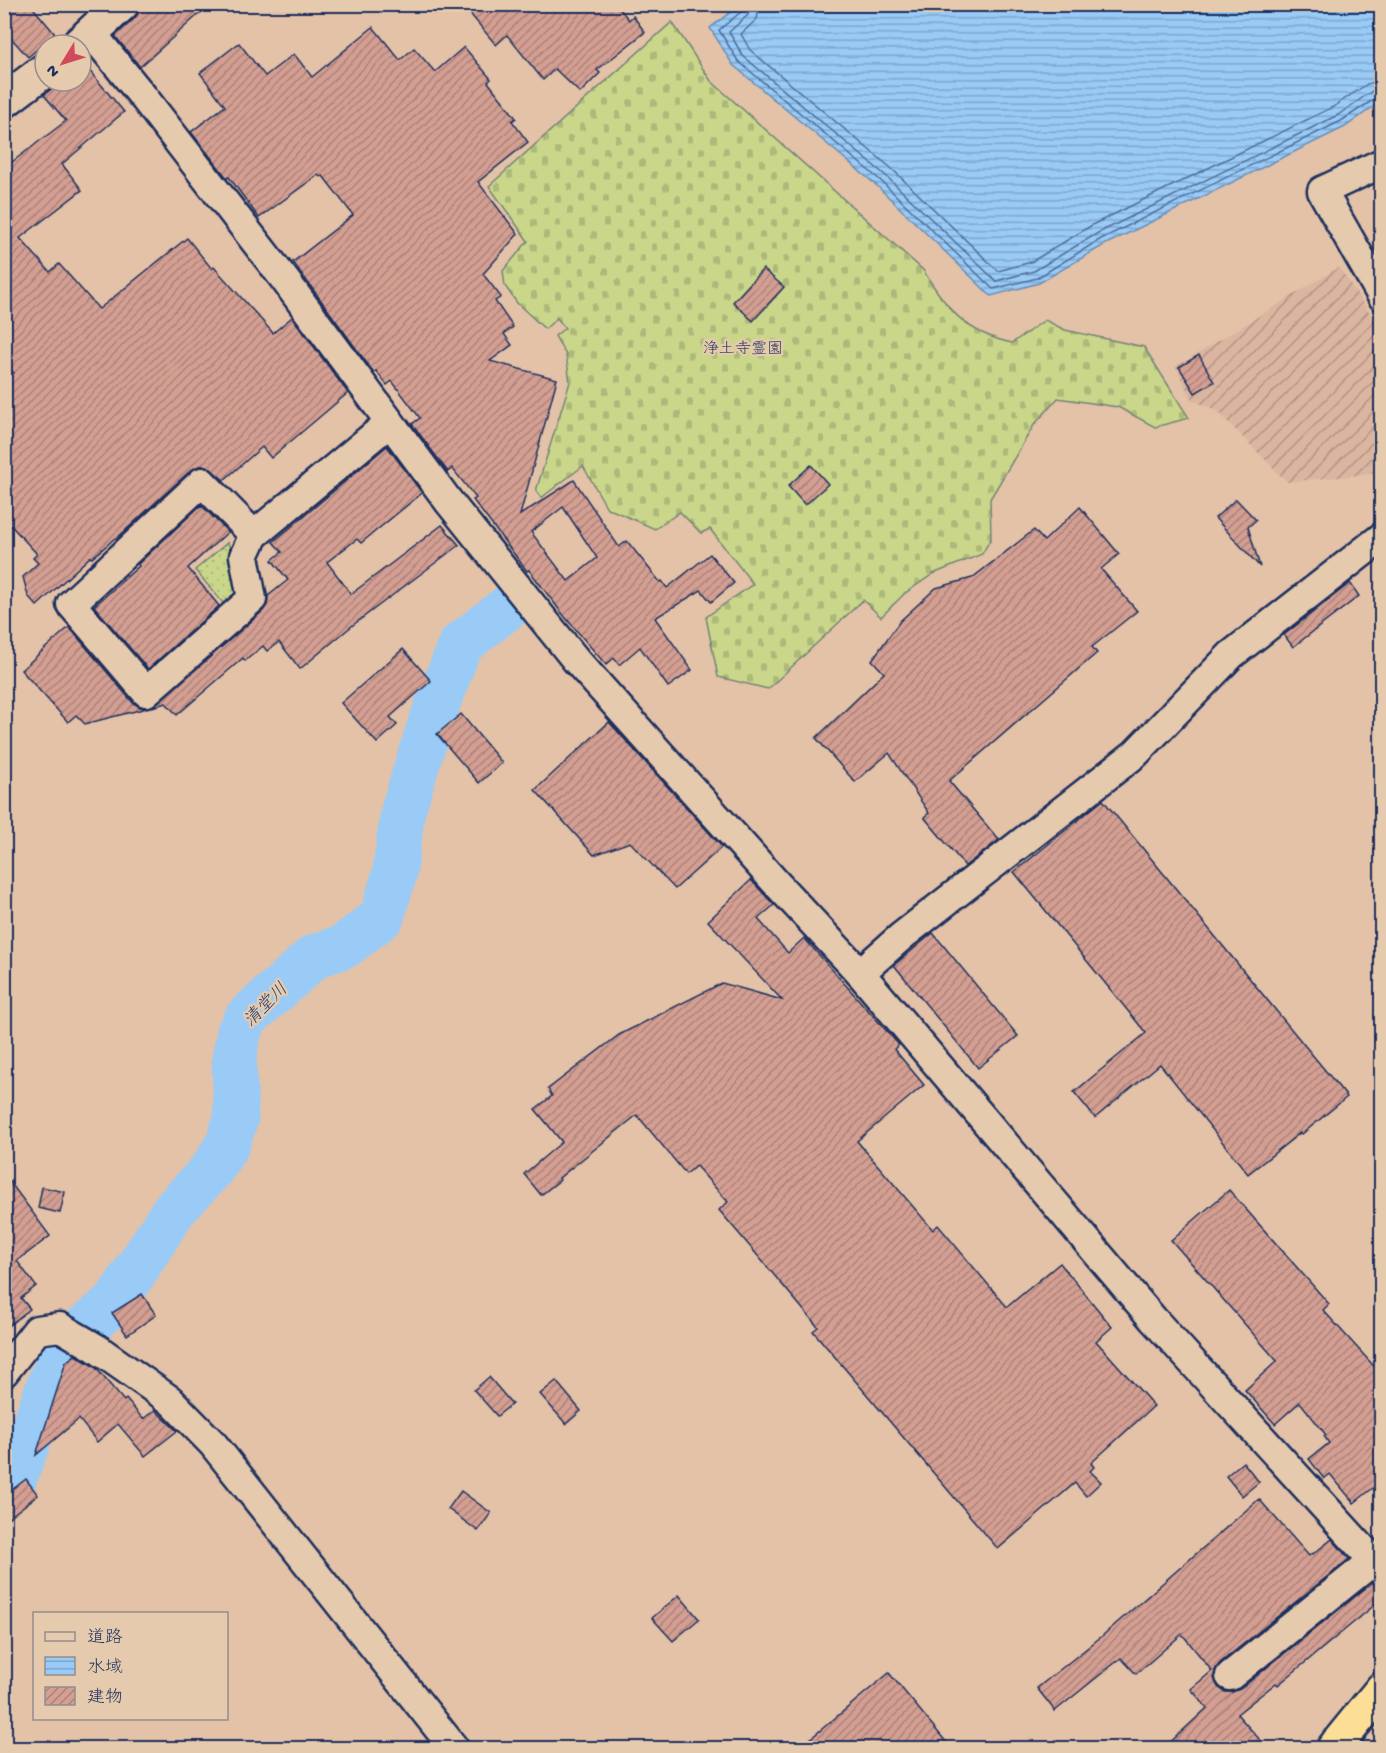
<svg xmlns="http://www.w3.org/2000/svg" width="1386" height="1753" viewBox="0 0 1386 1753" font-family="'Gochi Hand','Klee One',sans-serif">
  <defs>
    <pattern id="industrial-furrows" width="10" height="10" patternUnits="userSpaceOnUse" patternTransform="scale(1.5)"><rect width="10" height="10" fill="#dbb5a0"/><path d="M-1 1l2-2M0 10L10 0M9 11l2-2" fill="none" stroke="#b19486"/></pattern>
    <pattern id="green-dots" width="8" height="8" patternUnits="userSpaceOnUse" patternTransform="scale(1.5)"><rect width="8" height="8" fill="#cad78a"/><path d="M2 2h.1M6 6h.1" fill="none" stroke="#adb97a" stroke-width="1.8" stroke-linecap="round"/></pattern>
    <pattern id="cemetery-stones" width="16" height="16" patternUnits="userSpaceOnUse" patternTransform="scale(1.5)"><rect width="16" height="16" fill="#cad78a"/><path d="M2 7V4a2 2 0 0 1 4 0v3zM10 15v-3a2 2 0 0 1 4 0v3z" fill="#adb97a"/></pattern>
    <pattern id="water-rules" width="6" height="5" patternUnits="userSpaceOnUse" patternTransform="scale(1.5)"><rect width="6" height="5" fill="#99cbf6"/><path d="M0 2.5h6" fill="none" stroke="#7ca5ca"/></pattern>
    <pattern id="building-hatch" width="6" height="6" patternUnits="userSpaceOnUse" patternTransform="scale(1.5)"><rect width="6" height="6" fill="#d49f92"/><path d="M-1 1l2-2M0 6l6-6M5 7l2-2" fill="none" stroke="#ab827a"/></pattern>
  </defs>
  <rect width="100%" height="100%" fill="#e4c2a8"/>
  <filter id="ink" filterUnits="userSpaceOnUse"><feTurbulence type="fractalNoise" baseFrequency=".0167" numOctaves="2"/><feDisplacementMap in="SourceGraphic" scale="12" xChannelSelector="R" yChannelSelector="G"/><feConvolveMatrix kernelMatrix="1 2 1 2 8 2 1 2 1" color-interpolation-filters="sRGB"/></filter>
  <g filter="url(#ink)">
    <path fill="url(#industrial-furrows)" d="M1339 267 1381 330V473L1287 482 1216 410 1192 400 1176 367Z"/>
    <path fill="url(#green-dots)" stroke="#728374" stroke-width="1.5" d="M228 542 239 582 235 594 224 604 195 570Z"/>
    <path fill="url(#cemetery-stones)" stroke="#728374" stroke-width="1.5" d="M672 22 711 81 923 270C947 309 965 333 1012 343L1045 320 1065 330 1144 347 1189 418 1155 427 1118 407 1058 398 1034 425 990 499 991 538 982 554 933 574 904 594 881 617 863 600 768 689 718 677 706 617 753 584 710 529 701 533 680 512 655 529 607 508 583 466 541 498 536 491 570 382 566 355 555 336 565 328 557 318 545 329 517 303 505 286 503 271 528 241 489 186Z"/>
    <path fill="url(#water-rules)" stroke="#678db9" stroke-width="1.5" d="M741 4 1381 5V101L1345 127 1104 245 1039 283 991 296 876 185 733 65 710 28Z"/>
    <g fill="none" stroke-linecap="round" stroke-linejoin="round">
      <g stroke="#4d6d9b" stroke-width="1.5">
        <path d="M744 4 742 11 719 30 738 61 880 180 993 289 1037 278 1101 239 1341 121 1376 98 1382 97"/>
        <path d="M751 4 748 15 729 32 743 56 885 175 996 281 1034 271 1098 233 1338 115 1372 91 1382 89"/>
        <path d="M760 4 757 19 741 34 750 50 891 168 998 271 1031 262 1094 224 1333 107 1367 84 1382 80"/>
      </g>
      <path stroke="#99cbf6" stroke-width="45" d="M4 1488 13 1483 51 1379 69 1341 117 1300 173 1211 213 1168 228 1143 236 1118 234 1059 239 1032 247 1017 315 956 345 946 382 917 394 876 403 810 428 730 460 645 512 604"/>
    </g>
    <g fill="url(#building-hatch)" stroke="#1b2f5e" stroke-width="1.5" fill-rule="evenodd">
      <path d="M19 4H30L55 34 28 57 4 30V17Z"/>
      <path d="M144 4H210L140 67 115 36 135 18Z"/>
      <path d="M462 4H616L629 20 633 16 645 32 597 70 600 73 580 93 555 69 543 80 507 35 496 45Z"/>
      <path d="M373 27 400 60 414 48 435 72 464 47 491 79 488 82 516 118 512 121 528 142 478 182 518 234 483 274 501 297 495 301 513 327 504 334 512 345 490 361 557 379 520 515 574 480 619 547 627 541 660 582 662 581 667 588 710 554 734 583 711 602 701 590 655 618 692 670 668 687 640 647 619 665 614 658 606 665 565 617 529 570 527 571 473 500 476 498 452 468 448 472 412 424 420 418 392 381 387 385 376 371 374 373 293 262 353 215 323 176 320 177 318 175 259 218 229 177 227 178 191 132 225 106 200 73 239 43 265 76 294 54 312 77ZM563 507 597 558 568 581 531 532Z"/>
      <path d="M81 63H83L124 112 62 164 82 190 20 238 50 272 59 264 99 309 187 238 212 269 214 267 273 333 292 317 348 393 271 458 262 447 224 480 207 466H199L191 470 116 539 115 538 92 558 90 557 37 606 28 596 23 577 38 563 33 558 37 554 4 518V381L14 373 4 363V168L66 121 44 95 61 81H81Z"/>
      <path d="M763 269 784 287 753 321 733 302Z"/>
      <path d="M1199 355 1214 382 1195 393 1179 367Z"/>
      <path d="M387 446 422 493 361 543 357 539 327 562 351 594 442 525 459 545 353 625 300 669 279 642 267 651 263 646 245 661 243 658 177 715 166 703 152 707 263 611 267 605 268 596 288 580 272 560 282 552 273 542Z"/>
      <path d="M811 465 828 484 805 505 788 486Z"/>
      <path d="M1236 499 1256 520 1248 527 1260 567 1215 518Z"/>
      <path d="M201 505 228 532 188 568 219 606 148 669 94 606 139 566 138 564Z"/>
      <path d="M1080 507 1119 554 1101 569 1137 611 1092 647 1097 653 949 781 999 840 965 866 924 817 929 813 889 753 855 782 816 738 884 673 872 660 900 621 936 588 972 578 1034 530 1044 541Z"/>
      <path d="M1350 583 1359 596 1293 647 1284 635Z"/>
      <path d="M69 627 133 703 140 707 147 708 85 724 76 715 68 722 21 670Z"/>
      <path d="M403 649 431 681 390 717 397 725 377 743 341 703Z"/>
      <path d="M461 714 502 763 479 783 437 734Z"/>
      <path d="M609 722 722 847 675 889 630 842 594 855 535 790Z"/>
      <path d="M1103 800 1347 1097 1302 1134 1300 1133 1248 1174 1160 1064 1095 1118 1074 1092 1146 1033 1014 872Z"/>
      <path d="M751 880 774 905 758 919 788 953 804 938 899 1045 894 1049 924 1085 857 1141 933 1230 938 1225 1007 1307 1060 1263 1112 1327 1096 1341 1154 1406 1091 1463 1094 1467 1090 1471 1101 1482 1086 1496 1075 1483 998 1549 813 1331 818 1327 719 1210 728 1202 696 1166 686 1174 637 1115 559 1178 560 1180 541 1195 524 1174 562 1142 535 1109 552 1096 548 1089 619 1035 722 983 782 1000 708 921Z"/>
      <path d="M933 933 1018 1036 978 1068 894 965Z"/>
      <path d="M4 1174 50 1236 17 1261 36 1286 21 1298 30 1309 4 1329Z"/>
      <path d="M42 1187 65 1192 60 1213 38 1208Z"/>
      <path d="M1229 1190 1329 1304 1323 1310 1382 1375V1481L1354 1503 1330 1474 1324 1479 1309 1459 1329 1443 1324 1436 1326 1435 1300 1402 1275 1424 1245 1390 1277 1361 1171 1240Z"/>
      <path d="M142 1294 156 1315 127 1335 112 1313Z"/>
      <path d="M75 1355 95 1367 124 1401 126 1399 143 1419 155 1410 177 1431 145 1456 118 1424 97 1442 79 1419 36 1455 66 1362Z"/>
      <path d="M489 1377 512 1404 497 1416 474 1390Z"/>
      <path d="M556 1381 581 1411 566 1424 540 1394Z"/>
      <path d="M1243 1462 1259 1482 1242 1496 1226 1476Z"/>
      <path d="M26 1479 38 1495 4 1521V1496Z"/>
      <path d="M461 1491 491 1513 478 1531 448 1509Z"/>
      <path d="M1259 1499 1309 1556 1312 1553 1313 1554 1332 1539 1349 1559 1220 1663 1215 1670 1214 1678 1218 1687 1225 1692H1232L1240 1689 1372 1583 1382 1591V1599L1278 1685 1276 1683 1237 1714 1268 1749H1163L1207 1708 1191 1689 1212 1671 1182 1634 1136 1674 1121 1658 1055 1711 1037 1688 1102 1636Z"/>
      <path d="M679 1595 699 1619 673 1641 652 1618Z"/>
      <path d="M889 1673 952 1749H798Z"/>
    </g>
    <g fill="none" stroke-linecap="round" stroke-linejoin="round">
      <g stroke="#1b2f5e" stroke-width="33">
        <g id="street">
          <path d="M91 35 102 46 145 99 285 280 449 502 576 660 777 884 860 973 1153 1319 1382 1570"/>
          <path d="M1382 163 1322 191 1382 296"/>
          <path d="M254 535 202 482 71 604 146 692 252 599 244 556 254 535 389 423"/>
          <path d="M860 973 902 936 1135 754 1231 655 1382 537"/>
          <path d="M4 1372 37 1330 60 1327 96 1348 170 1400 213 1444 454 1748"/>
          <path d="M1230 1676 1373 1561"/>
        </g>
      </g>
      <g stroke="#1b2f5e" stroke-width="38">
        <g id="secondary">
          <path d="M78 45 122 4"/>
          <path d="M4 101 45 70"/>
        </g>
      </g>
      <g stroke="#1b2f5e" stroke-width="38">
        <path id="highway" d="M1334 1748 1382 1689"/>
      </g>
      <use href="#street" stroke="#e6caad" stroke-width="28"/>
      <use href="#secondary" stroke="#e6caad" stroke-width="33"/>
      <use href="#highway" stroke="#fdde96" stroke-width="33"/>
    </g>
  </g>
  <g text-anchor="middle" stroke-width="4.5" stroke-linejoin="round" paint-order="stroke">
    <g font-size="16" fill="#2c4062" stroke="#e6caad">
      <text x="743" y="353">浄土寺霊園</text>
    </g>
    <g font-size="18" font-style="italic" fill="#283f6d" stroke="#e6caad">
      <text transform="translate(265 1004) rotate(-45)" y="6">清堂川</text>
    </g>
  </g>
  <rect width="1386" height="1753" fill="none" stroke="#e6caad" stroke-width="24"/>
  <rect x="12" y="12" width="1362" height="1729" fill="none" stroke="#1b2f5e" stroke-width="2" filter="url(#ink)"/>
  <rect x="33" y="1612" width="195" height="108" fill="#e6caad" stroke="#958c8d" stroke-width="1.5"/>
  <rect x="45" y="1632" width="30" height="9" fill="#e6caad" stroke="#958c8d" stroke-width="1.5"/>
  <text x="87" y="1642" font-size="18" fill="#1b2f5e">道路</text>
  <rect x="45" y="1657" width="30" height="18" fill="url(#water-rules)" stroke="#958c8d" stroke-width="1.5"/>
  <text x="87" y="1672" font-size="18" fill="#1b2f5e">水域</text>
  <rect x="45" y="1687" width="30" height="18" fill="url(#building-hatch)" stroke="#958c8d" stroke-width="1.5"/>
  <text x="87" y="1702" font-size="18" fill="#1b2f5e">建物</text>
  <g transform="translate(63 63) rotate(232)"><circle r="28" fill="#e6caad" stroke="#958c8d" stroke-width="1.5"/>
  <path d="M0-4.5L10 22L0 15L-10 22Z" fill="#d1495b"/>
  <text y="-9" font-size="16" font-weight="bold" text-anchor="middle" fill="#1b2f5e">N</text>
  </g>
</svg>
